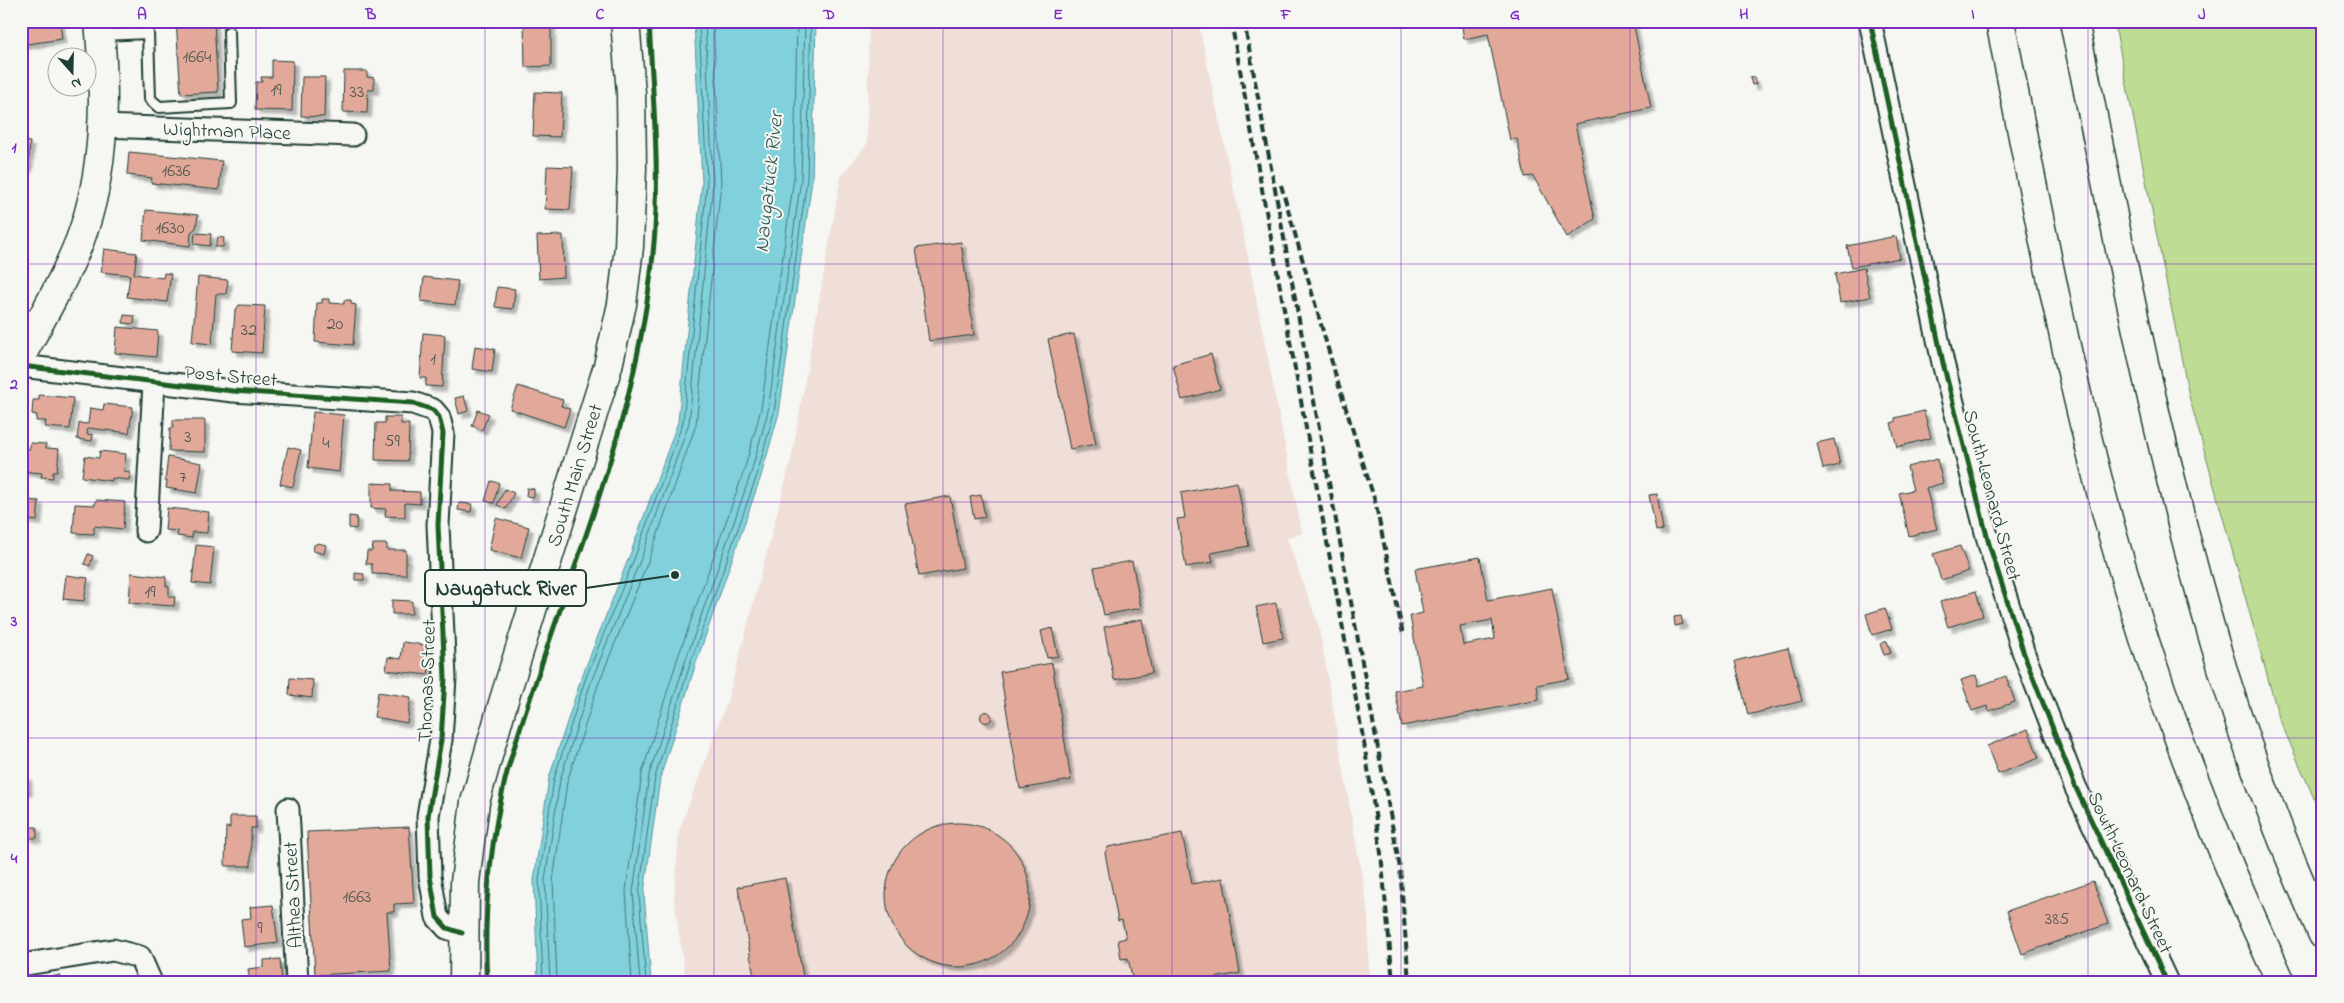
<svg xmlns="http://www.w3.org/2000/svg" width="2344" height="1003" viewBox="0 0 2344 1003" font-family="'Indie Flower',sans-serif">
  <defs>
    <filter id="shadow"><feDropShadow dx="4.5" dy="4.5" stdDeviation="1" flood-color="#0004"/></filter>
  </defs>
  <rect width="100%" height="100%" fill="#f6f6f2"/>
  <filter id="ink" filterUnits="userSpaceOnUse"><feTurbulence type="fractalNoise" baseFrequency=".02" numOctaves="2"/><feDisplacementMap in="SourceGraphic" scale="10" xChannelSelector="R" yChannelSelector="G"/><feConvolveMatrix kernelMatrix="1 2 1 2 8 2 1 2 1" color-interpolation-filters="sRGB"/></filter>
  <g filter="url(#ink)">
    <path fill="#f0dfd8" d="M869 21H1198L1247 252 1302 533 1287 538 1319 627 1368 912 1369 982H686L674 899 679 831 728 699 791 460 841 176 867 144Z"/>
    <path fill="#bfdc94" stroke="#6f8c64" d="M2114 21H2323V819L2279 718 2189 396Z"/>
    <path fill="#81d1dc" stroke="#5a9699" d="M694 21H816L812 180 779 413 761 476 696 663 660 778 644 893 651 982H538L534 880 549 778 581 679 631 552 678 422 702 182Z"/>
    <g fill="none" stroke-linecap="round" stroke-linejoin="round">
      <g stroke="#467877" stroke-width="1">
        <path d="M543 982 539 880 554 779 585 680 636 554 683 422 707 183 699 21"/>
        <path d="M550 982 545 880 560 780 591 682 642 556 689 423 713 183 705 21"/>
        <path d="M557 982 553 881 567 782 598 685 649 559 696 425 721 183 713 21"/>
        <path d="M632 982 626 891 642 773 678 657 744 471 761 409 794 178 797 21"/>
        <path d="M640 982 633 892 649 775 686 659 751 473 768 411 801 179 805 21"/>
        <path d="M646 982 639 893 655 777 691 661 757 475 774 412 807 179 811 21"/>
      </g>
    </g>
    <g fill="#e2a99b" stroke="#1f3d34" fill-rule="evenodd" filter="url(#shadow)">
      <path d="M21 21H62L60 22 62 39 21 45Z"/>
      <path d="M176 21H214L218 92 181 94Z"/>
      <path d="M1461 21H1633L1651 108 1575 124 1595 219 1567 237 1533 176 1525 177 1517 139 1510 140 1488 34 1464 39Z"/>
      <path d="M524 23H551V66L525 67Z"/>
      <path d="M272 60 293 61 292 111 255 110 256 82H262L261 77H272Z"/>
      <path d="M344 71H367V77L374 78V90H368L367 113 343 112Z"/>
      <path d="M302 77H325L324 117 301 116Z"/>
      <path d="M1754 77 1756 84 1752 85 1750 78Z"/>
      <path d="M535 92 562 93 560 137 533 136Z"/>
      <path d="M21 141 30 142 28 168H21Z"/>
      <path d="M129 152 222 161 219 190 151 183 152 178 127 175Z"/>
      <path d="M547 166 573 167 570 210 545 209Z"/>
      <path d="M146 210 198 215 196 228 191 232 190 246 143 240Z"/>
      <path d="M195 233 211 234 210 246 194 244Z"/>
      <path d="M563 235 564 277 539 279 537 236Z"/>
      <path d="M1896 236 1900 258 1852 267 1847 246Z"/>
      <path d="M218 237 224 238 223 247H215Z"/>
      <path d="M961 242 974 335 929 341 916 248Z"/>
      <path d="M104 249 137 253 134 274 163 278 164 273 171 274 167 302 127 297 130 275 101 272Z"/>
      <path d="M1864 268 1870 297 1840 303 1835 274Z"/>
      <path d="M198 277 228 280 226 294H216L212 344 192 342Z"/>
      <path d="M424 277 458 281 455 305 421 301Z"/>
      <path d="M497 287 515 289 513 309 495 307Z"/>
      <path d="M322 299H329V303L344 304V300H351V304L356 305 353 345 315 342 317 303H322Z"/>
      <path d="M239 305 265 306 262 353 232 351 235 311Z"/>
      <path d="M124 315 135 316 134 324 123 323Z"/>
      <path d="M117 327 158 331 156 357 115 353Z"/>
      <path d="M423 333 445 335 442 387 426 386V378H420Z"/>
      <path d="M1074 334 1096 444 1070 449 1048 339Z"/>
      <path d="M475 346 495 349 492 372 472 369Z"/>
      <path d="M1211 354 1220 389 1182 400 1173 365Z"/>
      <path d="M518 386 563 400 561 406 570 409 564 427 510 409Z"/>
      <path d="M39 395 73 398 70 429 45 427 46 421H36L37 415 32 414 33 400H39Z"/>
      <path d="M464 396 468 411 459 414 455 398Z"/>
      <path d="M104 404 133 407 129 433 88 428 87 434 93 435 92 441 77 439 79 423 88 424 90 408 103 410Z"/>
      <path d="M478 410 489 414 482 430 472 426Z"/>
      <path d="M1924 411 1931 438 1897 447 1891 423 1895 422V418Z"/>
      <path d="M313 412 344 415 339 472 308 468Z"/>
      <path d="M385 417H401V424H409L408 461 375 460 376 423H385Z"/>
      <path d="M173 420H205V452L169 451 170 428H173Z"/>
      <path d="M1834 439 1840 465 1823 469 1817 443Z"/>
      <path d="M30 443 46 444V448L59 449 57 472H53V478L41 477 42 473 21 471V448L30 449Z"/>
      <path d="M288 447 301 450 293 487 280 484Z"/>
      <path d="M100 451 126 454 124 471 130 472 129 480 112 478V481L82 477 85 456 99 458Z"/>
      <path d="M168 457 202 463 197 493 166 488 167 481H165Z"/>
      <path d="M1937 459 1943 483 1926 488 1937 529 1909 536 1899 493 1913 490 1907 467Z"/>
      <path d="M491 481 499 483 494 503 485 501Z"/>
      <path d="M1237 482 1249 546 1211 553 1213 562 1186 567 1177 519 1185 518 1181 493Z"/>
      <path d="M371 483 392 484V491L420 492V504L405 503V517L385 516 386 509 371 508Z"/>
      <path d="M527 488 534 489V497L526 496Z"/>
      <path d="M505 489 514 493 506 509 497 505Z"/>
      <path d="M21 493H25L24 500 39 501 37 521 21 519Z"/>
      <path d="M1657 494 1663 530 1656 531 1649 495Z"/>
      <path d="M981 495 985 517 974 519 970 497Z"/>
      <path d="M950 496 963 568 919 576 905 504Z"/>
      <path d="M96 500 125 502 123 529 94 526V534L73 533 75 504 95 505Z"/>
      <path d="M459 503 472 504 471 512 458 510Z"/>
      <path d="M167 508 209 512 207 533 192 532V538L177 536 178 531 165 530Z"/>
      <path d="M349 516 357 517 356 529 349 528Z"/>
      <path d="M496 518 529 527 521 558 489 550Z"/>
      <path d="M318 543 326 545 324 554 313 551 314 545Z"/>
      <path d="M373 544H387V550H406V575L372 574V564H366L367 551H372Z"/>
      <path d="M196 545 214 547 210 585 192 583Z"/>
      <path d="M1960 546 1969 571 1941 580 1933 554Z"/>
      <path d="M88 554 93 556 90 566 84 564Z"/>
      <path d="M1480 557 1488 600 1552 588 1569 679 1537 685 1539 700 1402 726 1395 691 1423 686 1410 616 1423 613 1415 569ZM1492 620 1495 639 1463 645 1460 626Z"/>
      <path d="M1132 561 1141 608 1104 615 1094 568Z"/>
      <path d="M131 573 166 577V586L169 587V597H175L174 606 129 603Z"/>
      <path d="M355 573 364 574V580H355Z"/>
      <path d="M66 575 88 578 84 601 63 599Z"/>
      <path d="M1976 591 1983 616 1948 627 1940 602Z"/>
      <path d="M392 600 412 601V614H392Z"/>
      <path d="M1276 603 1283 638 1263 642 1256 607Z"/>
      <path d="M1885 608 1892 629 1872 635 1866 614Z"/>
      <path d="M1681 616 1683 624 1675 626 1674 617Z"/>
      <path d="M1142 619 1152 673 1114 680 1104 627Z"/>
      <path d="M1052 628 1058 656 1047 658 1041 631Z"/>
      <path d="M1887 641 1891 653 1884 655 1880 644Z"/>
      <path d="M403 642 432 646 428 675 386 670 388 657 401 659Z"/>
      <path d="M1788 648 1802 701 1748 715 1735 661Z"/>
      <path d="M1052 663 1071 780 1020 789 1000 672Z"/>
      <path d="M1976 675 1979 686 2006 676 2015 702 1989 711 1987 706 1972 711 1961 680Z"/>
      <path d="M290 678 313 680 312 698 289 695Z"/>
      <path d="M378 692 411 697 407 723 374 717Z"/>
      <circle cx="986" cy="717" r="5.5"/>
      <path d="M2028 729 2039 758 1998 774 1987 746Z"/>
      <path d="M27 776 28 791 21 792V777Z"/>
      <path d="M230 816H256V828H251V866H225L226 827 230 828Z"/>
      <circle cx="958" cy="895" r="72"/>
      <path d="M27 827H37V838H28Z"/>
      <path d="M409 827 414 903 394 904V912H387L391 971 315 975 307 832Z"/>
      <path d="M1182 833 1192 884 1223 878 1240 973 1209 979 1210 982H1133L1128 958 1121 959 1118 940 1126 938 1122 920 1118 921 1105 853 1108 847Z"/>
      <path d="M785 878 804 982H755L738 887Z"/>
      <path d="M2093 881 2108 924 2022 954 2007 911Z"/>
      <path d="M273 905 278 943 244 947 241 919 251 918 250 907Z"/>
      <path d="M280 959 282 982H250L248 969 264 967V960Z"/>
      <path d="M60 975 61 982H25Z"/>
    </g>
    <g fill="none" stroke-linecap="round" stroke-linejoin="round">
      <g stroke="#1f3d34" stroke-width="14">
        <g id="service">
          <path d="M101 35 148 33 150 99 159 107 231 103 229 32"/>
          <path d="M21 313 39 319"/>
        </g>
      </g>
      <g stroke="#1f3d34" stroke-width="25">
        <g id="minor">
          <path d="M1870 21 1943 363 1989 544 2024 654 2075 786 2167 982"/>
          <path d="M102 126 353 135"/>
          <path d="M21 366 233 391 413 403 433 410 439 417 443 433 438 525 445 678 441 740 428 816 430 876 437 917 447 928 462 933"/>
          <path d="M146 531 154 382"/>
          <path d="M288 809 297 982"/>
          <path d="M21 965 113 950 140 957 151 982"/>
        </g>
      </g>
      <g stroke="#1f3d34" stroke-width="31">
        <path id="secondary" d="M21 356C42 318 64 280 80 240 106 171 106 94 99 21"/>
      </g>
      <g stroke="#1f3d34" stroke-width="31">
        <path id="primary" d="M464 982 465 882 475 802 503 703 608 366 622 304 629 247 632 168 631 93 625 21"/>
      </g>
      <g stroke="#1f3d34" stroke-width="31">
        <g id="motorway">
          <path d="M2000 21C2034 191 2065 362 2111 529 2154 685 2212 835 2281 982"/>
          <path d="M2074 21C2116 230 2155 440 2215 644 2244 743 2281 841 2323 935"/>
        </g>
      </g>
      <use href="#service" stroke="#f6f6f2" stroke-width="10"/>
      <use href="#minor" stroke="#f6f6f2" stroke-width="21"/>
      <use href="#secondary" stroke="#f6f6f2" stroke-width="28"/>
      <use href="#primary" stroke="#f6f6f2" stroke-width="28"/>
      <use href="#motorway" stroke="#f6f6f2" stroke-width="28"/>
      <g stroke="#1f3d34" stroke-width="4" stroke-dasharray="8 4" stroke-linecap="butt">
        <path d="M1231 21 1364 743 1381 853 1393 982"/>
        <path d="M1244 21 1400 868 1409 982"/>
        <path d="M1281 185 1337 380 1375 501 1403 634"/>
      </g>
      <g stroke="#f6f6f2" stroke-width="8">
        <g id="cycleway">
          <path d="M1870 21 1943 363 1989 544 2024 654 2075 786 2167 982"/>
          <path d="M21 366 233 391 413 403 433 410 439 417 443 433 438 525 445 678 441 740 428 816 430 876 437 917 447 928 462 933"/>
          <path d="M487 982C483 915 490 846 505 780 514 744 527 708 539 672 568 583 603 495 626 404 642 340 654 275 656 209 658 146 652 84 649 21"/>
        </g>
      </g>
      <use href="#cycleway" stroke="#1b5e20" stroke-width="5"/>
    </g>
  </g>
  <path fill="none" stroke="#7b2cbf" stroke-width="1" stroke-opacity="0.55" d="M256 21V982M485 21V982M714 21V982M943 21V982M1172 21V982M1401 21V982M1630 21V982M1859 21V982M2088 21V982M21 264H2323M21 502H2323M21 738H2323"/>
  <g text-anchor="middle" stroke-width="4" stroke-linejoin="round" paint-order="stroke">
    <g font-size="18" fill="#50584e">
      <text x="197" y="62">1664</text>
      <text x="276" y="95">19</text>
      <text x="357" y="97">33</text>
      <text x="176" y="176">1636</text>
      <text x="170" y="233">1630</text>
      <text x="335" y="329">20</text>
      <text x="249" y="335">32</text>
      <text x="433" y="364">1</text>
      <text x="188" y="442">3</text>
      <text x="392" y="446">59</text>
      <text x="326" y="448">4</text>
      <text x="183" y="482">7</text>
      <text x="150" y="597">19</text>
      <text x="357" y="902">1663</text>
      <text x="2057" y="924">385</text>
      <text x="260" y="933">9</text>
    </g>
    <g font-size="20" fill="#1f3d34" stroke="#f6f6f2">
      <text transform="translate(227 130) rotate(2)" y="7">Wightman Place</text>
      <text transform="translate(231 375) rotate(5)" y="7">Post Street</text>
      <text transform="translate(574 475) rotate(-73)" y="7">South Main Street</text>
      <text transform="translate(1993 495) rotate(75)" y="7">South Leonard Street</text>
      <text transform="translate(426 681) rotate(-88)" y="7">Thomas Street</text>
      <text transform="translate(2131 872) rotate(65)" y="7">South Leonard Street</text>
      <text transform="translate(292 895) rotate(-93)" y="7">Althea Street</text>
    </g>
    <g font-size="21" font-style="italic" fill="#335b56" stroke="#f6f6f2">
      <text transform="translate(768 182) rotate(-84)" y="7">Naugatuck River</text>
    </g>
  </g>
  <path fill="none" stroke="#1f3d34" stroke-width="2" d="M675 575L586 588"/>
  <circle fill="#1f3d34" stroke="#f6f6f2" stroke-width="2" cx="675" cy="575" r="5"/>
  <rect fill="#f6f6f2" stroke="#1f3d34" stroke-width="2" x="425" y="570" width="161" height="36" rx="5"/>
  <g font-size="21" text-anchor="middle" font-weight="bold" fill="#1f3d34">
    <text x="506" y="595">Naugatuck River</text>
  </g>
  <rect width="2344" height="1003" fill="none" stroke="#f6f6f2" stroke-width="55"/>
  <g transform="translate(72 72) rotate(160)"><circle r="24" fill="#f6f6f2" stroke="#a0aca6"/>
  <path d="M0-4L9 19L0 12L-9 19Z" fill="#1f3d34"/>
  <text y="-8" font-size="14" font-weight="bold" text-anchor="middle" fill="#1f3d34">N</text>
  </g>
  <rect x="28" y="28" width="2288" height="948" fill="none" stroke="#7b2cbf" stroke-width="2"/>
  <g font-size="16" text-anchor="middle" font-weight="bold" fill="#7b2cbf">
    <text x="142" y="19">A</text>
    <text x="371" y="19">B</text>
    <text x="600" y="19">C</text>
    <text x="829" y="19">D</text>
    <text x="1058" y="19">E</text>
    <text x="1286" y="19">F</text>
    <text x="1515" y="19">G</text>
    <text x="1744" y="19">H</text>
    <text x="1973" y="19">I</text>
    <text x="2202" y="19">J</text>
    <text x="14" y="152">1</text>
    <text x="14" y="389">2</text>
    <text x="14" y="626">3</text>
    <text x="14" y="863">4</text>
  </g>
</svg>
